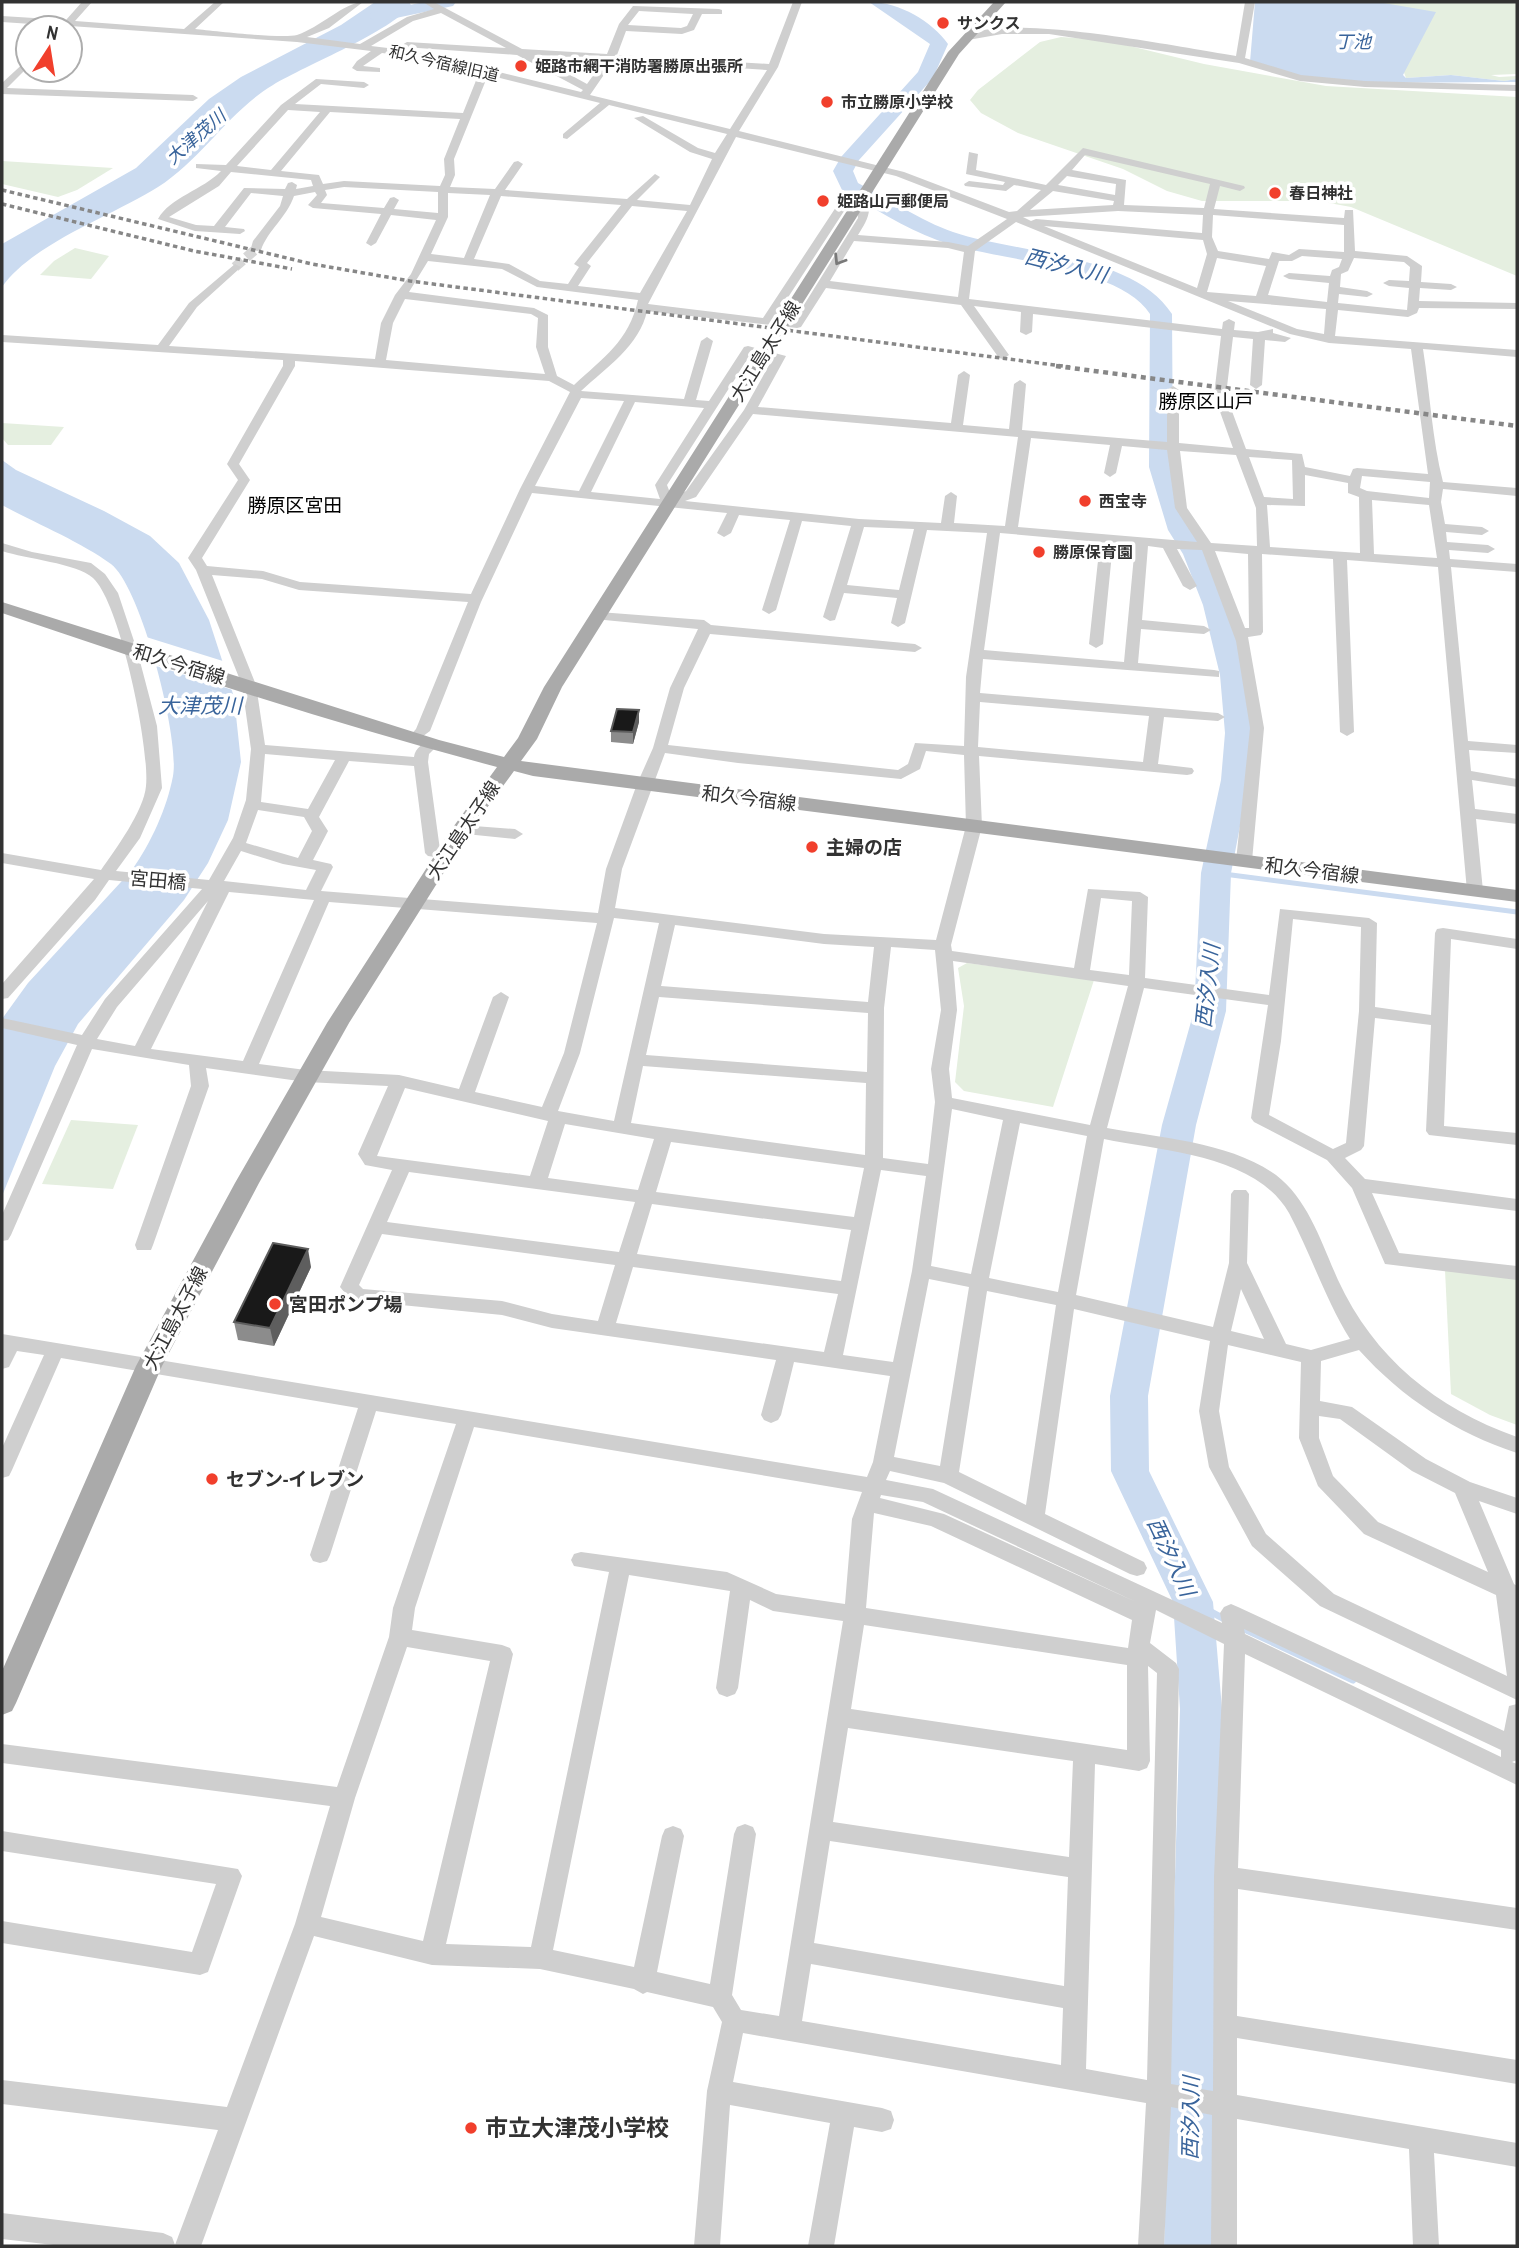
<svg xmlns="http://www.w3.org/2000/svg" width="1519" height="2248" viewBox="0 0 1519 2248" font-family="'Archivo Narrow','Noto Sans JP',sans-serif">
  <rect width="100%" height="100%" fill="#fff"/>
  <g fill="#e5efe0">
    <path d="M1378 2H1517V74L1491 75 1499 77 1517 76V79L1504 81 1451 75 1406 78Z"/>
    <path d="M1061 37 1105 40 1204 64 1326 86 1517 97V276L1351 207 1318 201H1202L1167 191 1123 169 1018 133 981 113 970 100 978 90 1040 42Z"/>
    <path d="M2 161 113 168 77 190 58 197 2 184Z"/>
    <path d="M75 248 109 256 91 279 40 275 54 261Z"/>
    <path d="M2 423 64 427 51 445H8L2 438Z"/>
    <path d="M967 963 1094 980 1053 1107 964 1091 955 1082 964 1006 958 968Z"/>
    <path d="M71 1120 138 1125 113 1189 42 1184Z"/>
    <path d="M1445 1270 1517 1277V1425L1490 1415 1451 1394Z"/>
  </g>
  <g fill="#cbdbf0">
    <path d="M375 2H409L411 5C392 31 306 65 273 85 229 111 202 159 158 187 112 216 33 243 2 287V244L136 168 209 99 241 77 341 25Z"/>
    <path d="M1255 2H1378L1436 12 1403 75 1406 78 1451 75 1504 81 1517 79V82L1363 83 1300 77 1250 62Z"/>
    <path d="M2 460 16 470 104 511 150 536 179 563 209 620 234 697 241 762 228 820 208 863 184 900 78 1024 55 1066 2 1196V1019L28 983 132 870C151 843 167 808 173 776 180 738 141 587 111 564 81 542 35 523 2 505Z"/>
  </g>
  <path fill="#fff" d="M143 636 226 662 236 691 153 665Z"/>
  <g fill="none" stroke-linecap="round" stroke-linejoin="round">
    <path stroke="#cbdbf0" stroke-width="5" d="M1216 873 1517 912"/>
    <g stroke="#cbdbf0" stroke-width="7">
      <path d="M1193 1602 1226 1620"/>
      <path d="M1238 1626 1353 1680"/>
    </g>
    <g fill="#cbdbf0" fill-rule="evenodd">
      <path d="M424 2H456L453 6 377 22 368 17 371 13Z"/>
      <path d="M869 2C897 1 932 21 948 44L933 78 859 160 853 171 858 183C887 198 921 221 953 232 1018 254 1133 253 1172 314L1173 467 1192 530 1209 554 1229 605 1246 675 1253 733 1249 780 1231 873 1226 1011 1196 1125 1148 1396 1149 1471 1213 1602 1222 1709 1212 2246H1164L1180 1709 1173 1602 1111 1471 1110 1396 1162 1125 1194 1011 1201 873 1221 780 1225 733 1220 675 1203 605 1183 554 1168 530 1149 467 1150 314C1119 264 991 261 937 240 904 228 873 207 842 190L833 171 841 157 918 72 930 44Z"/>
    </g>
    <path stroke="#d6d6d6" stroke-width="10" stroke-dasharray="10 5" stroke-linecap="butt" d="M235 267 257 248"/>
    <g fill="#cfcfcf" fill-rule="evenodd">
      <path d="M82 2H92L75 21 184 29 215 2H224L195 29C215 31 282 39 297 35 319 28 345 2 363 2L329 28 307 37 360 44 407 17 434 9 423 2H434L522 49 607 54 619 24 633 6 719 9 722 10V14H702L694 30 682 34 626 31 617 55 769 64 793 2H802L778 67 739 131 904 172 1009 212 1017 211 1041 190 1014 185 1006 191 965 186 964 184 969 181 1003 185 1005 182 966 174 969 152 978 154 976 170 1046 185 1083 148 1244 186 1245 188 1240 191 1220 186 1214 209 1344 218 1345 210H1353L1355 251 1407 256 1422 266 1421 282 1451 284 1457 287 1451 290 1420 288 1419 301 1517 303V309L1419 308 1417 313 1408 317 1338 310 1335 336 1517 350V357L1423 349C1430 393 1432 439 1443 482L1517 488V496L1443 489 1441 502 1445 524 1482 527 1489 531 1482 535 1446 532 1447 542 1488 545 1495 549 1488 553 1449 550 1450 559 1517 564V572L1451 567 1468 741 1517 745V753L1469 750 1471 771 1517 779V787L1472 780 1475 809 1517 814V824L1476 819 1483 891 1481 894 1475 896 1467 891 1438 567 1347 560 1354 732 1347 736 1340 732 1333 559 1262 554 1263 632 1261 635 1248 637 1264 728 1252 861 1244 866 1236 861 1250 728 1236 641 1202 550 1177 549 1197 586 1190 590 1183 586 1163 548 1148 546 1142 620 1204 626 1211 630 1204 634 1141 629 1138 663 1214 670 1219 671V677L983 659 980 693 1218 713 1225 717 1218 721 1164 717 1158 764 1192 768 1194 771 1192 774 1187 775 979 756 982 826 951 945 952 951 1074 968 1088 889 1140 892 1148 897 1145 978 1269 995 1280 909 1369 918 1377 923 1375 1007 1431 1015 1435 933 1437 929 1443 928 1517 939V949L1451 939 1444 1126 1517 1133V1145L1429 1135 1426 1131 1431 1025 1375 1018 1364 1146 1361 1150 1345 1158 1365 1179 1517 1199V1211L1372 1193 1399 1253 1517 1266V1280L1385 1264 1352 1188 1327 1160 1254 1122 1251 1118 1268 1005 1144 988 1107 1128C1161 1138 1230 1142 1276 1175 1308 1199 1322 1244 1338 1280 1374 1358 1436 1408 1517 1437V1453C1456 1433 1402 1398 1359 1350L1321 1361 1320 1401 1352 1407 1426 1459 1470 1482 1517 1498V1514L1479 1501 1514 1584 1517 1586V1700L1320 1606 1252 1546 1209 1467 1199 1411 1210 1341 1074 1309 1045 1514 1144 1562 1147 1568 1144 1574 1137 1576 1130 1574 944 1483 890 1471 886 1480 933 1489 1222 1623 1220 1613 1224 1607 1231 1604 1238 1607 1504 1731 1509 1706 1517 1704V1760L1512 1762 1517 1764V1785L1245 1654 1238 1868 1517 1908V1930L1238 1889 1237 2016 1517 2060V2084L1237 2038V2095L1517 2143V2167L1434 2153 1439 2246H1413L1409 2149 1237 2119V2246H1211L1212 2115 1171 2107 1164 2246H1138L1146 2103 743 2033 733 2082 882 2108 891 2111 894 2120 891 2129 882 2132 854 2127 834 2246H808L830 2123 730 2105 720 2246H694L707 2091 722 2022 713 2007 647 1992 643 1994 634 1989 540 1969 432 1965 314 1936 201 2246H62L2 2239V2213L163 2233 172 2237 175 2245 218 2130 2 2104V2080L227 2107 295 1924 330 1806 2 1763V1744L337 1787 389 1637 393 1608 456 1424 376 1411 330 1555 327 1561 320 1563 313 1561 310 1555 358 1408 61 1358 12 1470 9 1476 2 1478V1448L44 1355 17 1351 9 1367 2 1369V1334L867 1477 873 1462 890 1376 794 1362 781 1415 778 1420 771 1423 764 1420 761 1415 776 1360 552 1328 502 1315 351 1300 340 1287 392 1170 365 1165 358 1154 388 1086 306 1082 206 1068 209 1086 153 1245 151 1250H137L135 1245 191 1086 189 1065 92 1049 11 1235 8 1240 2 1241V1215L77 1045 2 1028V1018L82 1035 105 999 202 889 109 880 95 900 8 998 2 999V984L94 879 2 863V853L101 870C115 850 144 811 146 786 150 749 120 602 93 578 76 563 26 559 2 551V543L32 552 91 563 105 574 118 593 137 650 157 726 162 788 140 838 116 871 209 880 233 838 246 800 251 749 242 685 196 570 188 558 238 480 227 464 283 366V360L2 342V335L158 345 189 303 235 264 241 267 239 269 197 307 169 346 375 359 381 323 395 295 411 274 436 220 391 215 376 243 371 246 366 243 381 214 313 208 308 205 317 195 315 192 294 196C287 217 268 230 261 250L257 251 251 248 253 241 280 206 283 196 251 193 225 227 244 229 245 231 240 234 195 231 158 219C170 197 203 190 221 171L196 168V164L226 165 281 105 316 79 364 82 369 85 364 88 321 84 295 104 463 113 479 73 413 57 382 53 363 66 380 68V72L357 71 352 68 357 61 371 51 297 42 70 26 59 28 61 26 2 22V16L66 20ZM639 11 693 14 687 26 681 28 628 25ZM441 13 506 48 407 42 402 45 404 47 517 55 583 90 581 92 413 51 371 46 413 21ZM534 55 604 60 587 84ZM614 60 767 70 730 129 590 95ZM488 75 600 103 563 134V138L567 139 609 105 727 134 715 153 698 148 643 116 634 118 690 152 712 159 690 205 637 200 660 177 655 174 627 199 505 190 523 164 518 161 514 162 495 189 450 187 455 175 454 159ZM288 110 320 112 271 170 237 166ZM330 112 460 119 444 159 445 175 440 186 344 181 323 184 319 175 281 171ZM736 137 896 176 1007 219 968 246 948 242 858 235C866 222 877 206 860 196L840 201 763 318 648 304ZM1085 155 1210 184 1204 208 1124 205 1126 180 1072 170ZM231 172 311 180 313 186 296 189 297 185 292 182 288 183 285 189 244 188 214 226 196 225 169 217 219 186ZM1067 176 1116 184 1115 195 1058 185ZM344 187 438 192V213L394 209 399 200 394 197 390 198 384 208 321 203 327 195 325 190ZM1053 191 1114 201 1113 205 1030 210ZM448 193 490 195 464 258 431 254 448 217ZM501 196 621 205 574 264 579 267 568 284 540 281 509 264 474 259ZM856 203 858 218 794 321 774 319 848 205ZM632 206 687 211 640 293 578 286 591 266 587 263ZM1118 211 1203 215 1202 233 1036 219 1031 221 1023 217ZM1213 215 1344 225V252L1299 249 1289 255 1272 252 1269 259 1218 251 1212 237ZM1016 222 1290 334 1329 343 1411 349 1428 474 1357 468 1353 469 1350 476 1305 467 1302 454 1246 449 1226 395 1233 337 1253 339 1250 385 1256 389 1262 385 1265 340 1285 342 1291 338 1273 333V329L1258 332 1234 330 1235 322 1229 319 1223 322 1222 329 969 299 975 251ZM1044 226 1203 240 1207 254 1197 288ZM854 241 948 248 964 252 958 297 830 281ZM1302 256 1342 259 1339 267 1332 270 1330 276 1289 273 1283 276 1289 279 1329 283 1327 302 1268 295 1279 261H1292ZM1217 258 1266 266 1256 296 1207 292ZM1354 258 1404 262 1410 267 1409 281 1389 280 1383 283 1389 286 1409 288 1407 310 1338 303 1339 294 1367 297 1373 294 1367 291 1340 287 1341 274 1348 271ZM428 261 502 269 537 287 638 300C629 341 603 358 574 385L557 376 548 347V315L534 308 409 292ZM826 288 961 305 999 358 1003 359 1009 355 974 306 1021 312 1020 332 1026 335 1032 332 1033 314 1221 336 1214 395 1233 448 1179 443V390L1173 386 1167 390V442L1022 430 1026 384 1020 380 1014 384 1009 429 963 425 970 375 964 371 958 375 951 423 758 407 786 356 748 346 744 347 709 401 696 400 713 341 707 337 701 341 684 399 581 391C606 368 640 345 647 311L797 328 801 327ZM405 299 531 314 538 318 536 347 545 374 386 360 393 323ZM1228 301 1326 309 1324 334 1297 329ZM751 354 773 358 744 410 686 491 672 498 667 485ZM295 361 549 381 570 392 520 489 471 594 300 582 263 571 207 566 202 558 250 480 239 464 295 366ZM581 398 624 401 579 491 535 486ZM635 402 704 408 655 485 660 499 591 492ZM753 414 1018 437 1005 526 954 523 957 496 951 492 945 496 941 523 859 519 685 501 696 497ZM1031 438 1110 445 1104 473 1110 477 1116 473 1122 446 1167 450 1175 508 1197 542 1018 527ZM1180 451 1236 455 1256 508 1257 546 1211 543 1187 508ZM1249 457 1292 460 1293 499 1264 497ZM1305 475 1348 483V493L1359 497 1360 553 1270 547 1267 505 1305 506ZM1362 476 1430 482 1429 498 1367 491 1360 488ZM532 493 727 513 717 533 724 537 731 533 739 515 790 520 762 610 769 614 776 610 802 521 851 526 823 617 830 621 835 620 844 593 897 598 891 623 898 627 905 623 927 530 987 533 966 677 964 746 915 743 908 764 898 770 668 745 684 688 710 634 915 652 922 648 915 644 711 625 704 620 599 612 594 613V619L698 629 670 688 653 748 637 784 606 869 598 913 321 891 333 867 331 864 313 860 328 831 319 817 349 761 414 766 425 853 428 856 450 859 453 856 450 853 440 850 428 762 429 754 439 744 432 740C424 742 415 748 414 757L265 745 256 685 212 575 262 579 299 590 468 602 416 729 408 738 415 742 430 731 481 602ZM1372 500 1429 505 1437 558 1374 554ZM864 527 914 529 899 590 847 585ZM1000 533 1100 542 1089 644 1096 648 1103 644 1113 543 1135 545 1124 662 984 650ZM1215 551 1248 554 1249 628H1245ZM980 702 1149 716 1143 762 978 747ZM926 751 964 755 966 826 936 940 824 934 615 908 622 869 665 753 738 763 901 779 920 769ZM265 754 335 760 308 809 261 802ZM258 810 304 817 312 831 298 858 246 843ZM241 851 283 864 316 870 306 890 224 881ZM229 892 314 900 243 1061 151 1049ZM1101 898 1132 901 1129 975 1090 970ZM208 901 135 1046 97 1039 117 1007ZM329 902 597 923 564 1053 542 1107 475 1092 509 997 501 992 493 997 459 1089 399 1075 306 1070 259 1064ZM614 918 659 923 614 1121 558 1111 580 1053ZM1293 919 1361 927 1359 1011 1346 1143 1333 1149 1269 1115 1281 1041ZM675 925 824 944 874 947 868 1002 661 986ZM891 947 935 950 941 1010 931 1069 935 1102 928 1164 883 1158 884 1008ZM953 961 1128 986 1090 1125 952 1098 949 1069 957 1010ZM659 997 868 1013 867 1072 646 1055ZM643 1066 866 1083 865 1155 631 1123ZM405 1088 548 1121 530 1176 377 1156ZM952 1109 1003 1120 971 1274 931 1266ZM1020 1123 1087 1136 1058 1292 989 1278ZM565 1124 654 1139 638 1190 548 1178ZM1104 1139C1163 1151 1256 1155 1289 1213 1311 1254 1325 1299 1350 1339L1311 1350 1286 1344 1247 1263 1249 1194 1246 1190H1234L1231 1194 1229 1263 1213 1327 1076 1295ZM671 1142 864 1168 854 1217 656 1192ZM881 1170 926 1176 912 1271 893 1362 843 1355ZM409 1172 635 1202 619 1252 387 1222ZM652 1204 851 1230 841 1281 637 1254ZM382 1234 615 1265 598 1321 552 1314 502 1301 363 1289 359 1285ZM633 1267 838 1294 824 1352 616 1323ZM929 1279 969 1287 940 1466 894 1457ZM1241 1289 1264 1339 1231 1331ZM987 1291 1056 1305 1026 1505 959 1472ZM1228 1345 1301 1362 1299 1438 1318 1486 1364 1534 1496 1595 1507 1676 1334 1594 1266 1534 1229 1467 1219 1411ZM1319 1416 1340 1419 1412 1471 1455 1493 1488 1572 1378 1522 1333 1476 1319 1438ZM474 1427 862 1492 852 1519 845 1604 776 1594 727 1572 581 1552 574 1554 571 1560 574 1566 609 1572 531 1947 446 1944 513 1654 510 1648 502 1645 412 1630 415 1608ZM881 1495 923 1502 1136 1602 944 1514 880 1498ZM874 1513 931 1526 1132 1620 1128 1648 866 1608ZM629 1575 730 1591 716 1688 719 1694 727 1697 735 1694 738 1688 750 1600 773 1611 843 1621 779 2016 741 2010 732 1995 756 1834 753 1827 745 1824 737 1827 734 1834 710 1984 657 1972 684 1836 681 1829 673 1826 665 1829 662 1836 634 1967 553 1950ZM1156 1610 1224 1644 1214 1877 1213 2091 1171 2084 1179 1669 1176 1663 1150 1643ZM864 1625 1127 1665V1750L851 1709ZM1244 1629 1501 1750V1757L1245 1634ZM407 1647 490 1661 423 1941 321 1917 355 1798ZM1148 1666 1157 1673 1147 2080 1086 2069 1095 1764 1139 1771 1147 1768 1150 1761ZM848 1728 1073 1761 1069 1857 833 1822ZM830 1841 1068 1877 1064 1986 814 1943ZM811 1964 1063 2008 1061 2065 802 2021Z"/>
      <path d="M1245 2H1255L1245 58 1301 75 1365 81 1517 85V91L1365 87 1300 81 1239 63 1049 34H1002L968 40 963 37C1004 11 1182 48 1236 56Z"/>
      <path d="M28 59V67L7 88 193 95 198 98 193 101 2 94V83Z"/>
      <path d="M461 825 515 829 523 834 515 839 456 833 453 830Z"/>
      <path d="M2 1831 238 1869 242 1876 208 1972 200 1975 2 1943V1921L192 1952 216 1884 2 1851Z"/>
    </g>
    <path fill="#aaa" fill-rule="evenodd" d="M994 2H1006L959 54 562 687 537 739 521 761 1517 890V902L533 776 514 771 470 831 349 1023 259 1183 162 1366 16 1703 12 1711 2 1715V1671L136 1366 235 1183 327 1023 451 830 497 767C330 723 165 668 2 613V602L439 740 504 757 518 738 544 687 948 52Z"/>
    <g stroke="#878787" stroke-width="3.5" stroke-dasharray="4.5 3.5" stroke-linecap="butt">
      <path d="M2 190 312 264 410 281 1070 367"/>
      <path d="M2 204 194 251 292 269"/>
    </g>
    <path stroke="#878787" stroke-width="4.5" stroke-dasharray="5 4.5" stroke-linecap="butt" d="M1056 366 1517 426"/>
  </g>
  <g fill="#8c8c8c">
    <path d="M639 710V722L633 744 611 742V731Z"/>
    <path d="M311 1267 274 1346 238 1340 234 1322Z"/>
  </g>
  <g fill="#5e5e5e">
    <path d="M639 710V722L633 744V732Z"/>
    <path d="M308 1249 311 1267 274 1346 270 1328Z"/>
  </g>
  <g fill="#191919" stroke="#5e5e5e" stroke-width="2">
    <path d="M617 709 639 710 633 732 611 731Z"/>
    <path d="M273 1243 308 1249 270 1328 234 1322Z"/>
  </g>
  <defs><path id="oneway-chevron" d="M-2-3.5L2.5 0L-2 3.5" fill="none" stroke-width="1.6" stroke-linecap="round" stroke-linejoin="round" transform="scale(1.75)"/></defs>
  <use stroke="#797979" href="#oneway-chevron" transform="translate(839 260) rotate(122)"/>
  <g fill="#f13f2c" stroke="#fff" stroke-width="2.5">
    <circle cx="943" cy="23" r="7"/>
    <circle cx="521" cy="66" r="7"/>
    <circle cx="827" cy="102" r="7"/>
    <circle cx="1275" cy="193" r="7"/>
    <circle cx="823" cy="201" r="7"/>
    <circle cx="1085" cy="501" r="7"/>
    <circle cx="1039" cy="552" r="7"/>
    <circle cx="812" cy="847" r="7"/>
    <circle cx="275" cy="1304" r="7"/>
    <circle cx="212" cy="1479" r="7"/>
    <circle cx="471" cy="2128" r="7"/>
  </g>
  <g text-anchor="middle" stroke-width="7" stroke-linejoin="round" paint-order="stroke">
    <g font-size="16" font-weight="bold" fill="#323232" stroke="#fff" text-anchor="start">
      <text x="957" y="29">サンクス</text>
      <text x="535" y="72">姫路市網干消防署勝原出張所</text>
      <text x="841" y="108">市立勝原小学校</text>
      <text x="1289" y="199">春日神社</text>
      <text x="837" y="207">姫路山戸郵便局</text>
      <text x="1099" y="507">西宝寺</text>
      <text x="1053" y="558">勝原保育園</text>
    </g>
    <g font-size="16" fill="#323232" stroke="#fff">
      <text transform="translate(444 63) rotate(13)" y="6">和久今宿線旧道</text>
    </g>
    <g font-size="18" font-style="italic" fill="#39649b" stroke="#fff">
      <text x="1353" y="48">丁池</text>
      <text transform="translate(196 137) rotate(-41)" y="6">大津茂川</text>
    </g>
    <g font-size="19" fill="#323232" stroke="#fff">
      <text transform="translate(765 351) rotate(-58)" y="7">大江島太子線</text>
      <text transform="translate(179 664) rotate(17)" y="7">和久今宿線</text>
      <text transform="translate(749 798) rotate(7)" y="7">和久今宿線</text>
      <text transform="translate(463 830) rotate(-56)" y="7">大江島太子線</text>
      <text transform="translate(1312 870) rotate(7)" y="7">和久今宿線</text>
      <text transform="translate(158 880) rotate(5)" y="7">宮田橋</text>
      <text transform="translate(175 1318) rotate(-62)" y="7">大江島太子線</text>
    </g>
    <g font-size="19" fill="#000" stroke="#fff">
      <text x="1206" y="408">勝原区山戸</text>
      <text x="295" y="512">勝原区宮田</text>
    </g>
    <g font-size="19" font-weight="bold" fill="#323232" stroke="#fff" text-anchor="start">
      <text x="826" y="854">主婦の店</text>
      <text x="289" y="1311">宮田ポンプ場</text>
      <text x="226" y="1486">セブン-イレブン</text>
    </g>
    <g font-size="21" font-style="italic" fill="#39649b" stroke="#fff">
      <text transform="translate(1066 266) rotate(14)" y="7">西汐入川</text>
      <text x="200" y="713">大津茂川</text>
      <text transform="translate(1208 986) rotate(-84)" y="7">西汐入川</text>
      <text transform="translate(1171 1557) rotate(65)" y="7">西汐入川</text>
      <text transform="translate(1191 2118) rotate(-89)" y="7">西汐入川</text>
    </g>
    <g font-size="23" font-weight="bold" fill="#323232" stroke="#fff" text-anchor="start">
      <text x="485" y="2136">市立大津茂小学校</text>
    </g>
  </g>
  <rect width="1519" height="2248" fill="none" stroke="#323232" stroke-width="7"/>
  <g transform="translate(49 49) rotate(12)"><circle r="33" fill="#ffffff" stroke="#adadad" stroke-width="2"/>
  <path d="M0-5L12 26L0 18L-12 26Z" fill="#f13f2c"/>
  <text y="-10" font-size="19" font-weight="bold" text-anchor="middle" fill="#323232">N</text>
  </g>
</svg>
